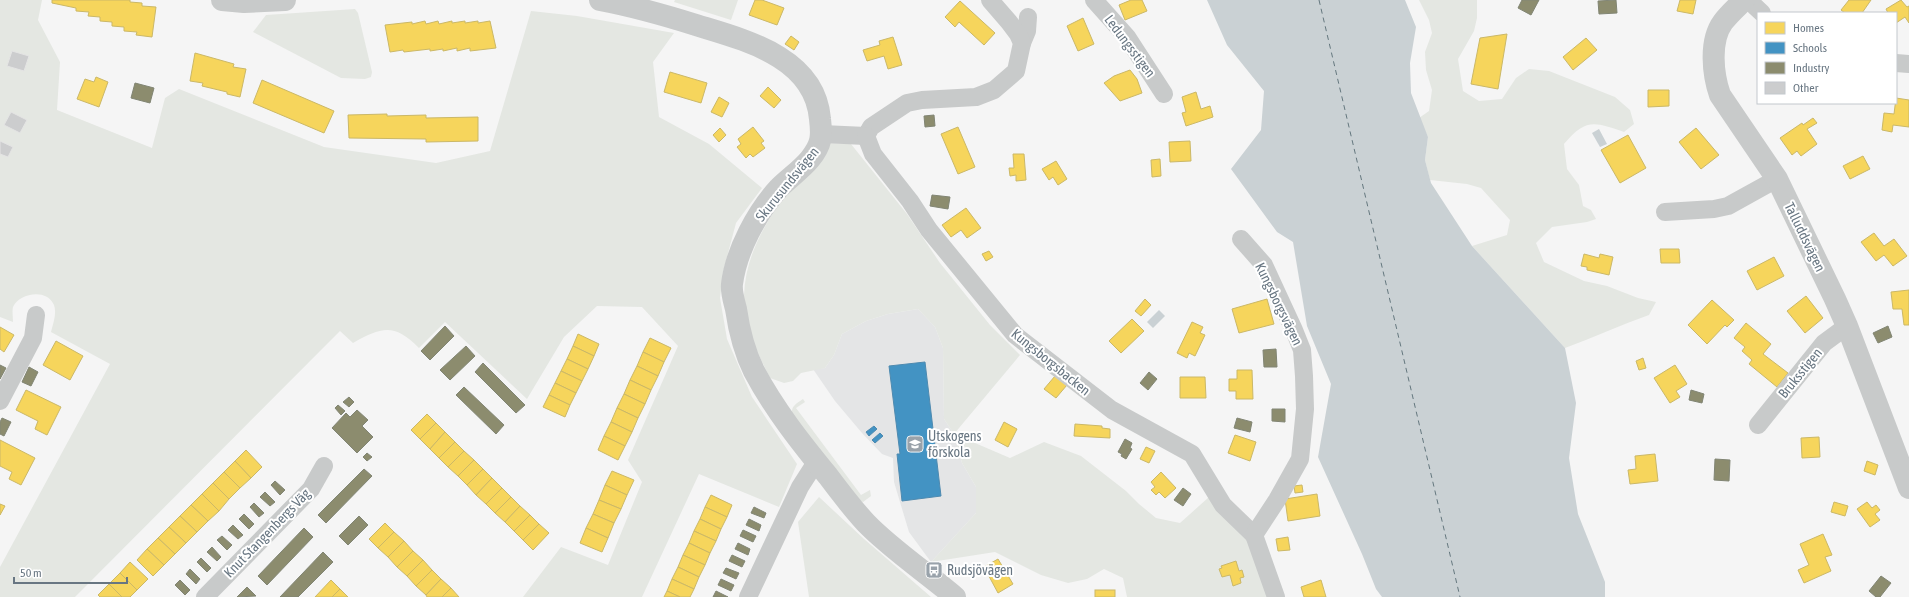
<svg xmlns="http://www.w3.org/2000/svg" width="1909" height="597" viewBox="0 0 1909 597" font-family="'Asap Condensed',sans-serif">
  <rect width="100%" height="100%" fill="#f5f5f5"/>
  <path fill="#e4e5e6" d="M918 309 935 327 943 348 944 419 954 434 962 463 976 487V513L931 562 909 532 894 482 893 458 882 454 862 433 835 401 813 369 825 368 834 355 842 334 866 321 888 314Z"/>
  <g fill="#e4e7e2">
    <path d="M0 0H42L38 20 60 62 57 110 152 148 165 98 179 89 324 147 436 163 490 151 531 11 577 16 674 33 653 62 659 117 709 144 762 188 736 223 723 272 720 298 727 339 752 397 797 464 779 507 699 474 642 597H523L561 547 608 565 642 482 628 460 678 346 642 307 597 306 564 337 527 399 445 322 419 348C394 323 382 327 353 343L340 331 75 597H0V567L110 364 51 332C53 324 57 313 54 305 47 288 19 293 13 307 12 311 13 318 13 322L0 317Z"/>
    <path d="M675 0H738L731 20 674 2Z"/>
    <path d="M1419 0H1477V18L1474 31 1458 59 1463 91 1479 101 1502 99 1516 78 1529 69 1549 71 1615 97 1630 110 1634 124 1624 132C1594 122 1586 118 1564 144L1567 169 1579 185 1583 206 1591 210 1596 219 1587 222 1552 227 1536 243 1544 262 1584 281 1607 286 1638 298 1656 302 1649 315C1620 325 1593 338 1565 348L1472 246 1507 235 1510 220 1481 188 1467 184 1430 180 1425 160 1428 137 1419 118 1429 111 1432 90 1426 70 1425 52 1432 33 1429 20Z"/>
    <path d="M355 9 358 13 372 72 371 77 365 79 341 78 253 32 266 15Z"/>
    <path d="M827 143 851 144 907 214 940 263 990 325 1020 355 954 434 1010 458 1044 442 1081 456 1126 491 1139 504 1156 518 1180 523 1209 497 1248 539 1269 597H1127L1123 578 1104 569 1087 579 1068 583 1041 575 995 552 931 562 976 513V487L962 463 954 434 944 419 943 348 935 327 918 309 888 314 866 321 842 334 834 355 825 368 801 373 793 381 784 383 770 378C758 354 742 323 744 295 746 235 792 187 827 143Z"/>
    <path d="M803 399 805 402 796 408 861 495 870 490 871 496 863 502 854 497 792 414C791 406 796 404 803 399Z"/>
    <path d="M819 497 864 539 931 597H809L798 522Z"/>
  </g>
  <g fill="#cad1d4">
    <path d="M1207 0H1405L1416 27 1410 63 1411 93 1428 137 1425 160 1431 183 1472 246 1565 348 1576 403 1569 458 1578 514 1605 582V597H1382L1376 589 1362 554 1318 457 1331 384 1307 326 1293 242 1277 232 1231 169 1261 130 1264 91 1227 45Z"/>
    <path d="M1599 129 1607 144 1600 147 1592 133Z"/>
    <path d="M1159 310 1165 316 1153 328 1147 322Z"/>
  </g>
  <g fill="#f6d55c" stroke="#cbb867">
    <path d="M52 0H130V2L142 3V6L156 7 152 37 136 35 137 32 124 31V27L112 26V22L100 21V17L88 16 89 12 76 11V8L52 3Z"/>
    <path d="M755 0H762L784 8 777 25 749 15Z"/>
    <path d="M1131 0H1142L1147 11 1125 20 1119 5Z"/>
    <path d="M1680 0H1696L1693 14 1677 11Z"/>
    <path d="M1849 0H1871L1862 13H1845L1841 10Z"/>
    <path d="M1901 0 1907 7 1909 6V23L1905 17 1896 23V13H1888L1886 9Z"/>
    <path d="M960 1 995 33 984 45 959 22 955 27 945 17Z"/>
    <path d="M1083 18 1094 44 1078 51 1067 26Z"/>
    <path d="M425 21 426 24 438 21 439 24 452 21V23L465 21V23L478 21V23L490 21 496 48 470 51V48L457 51V48L443 51V49L430 51V49L404 52 403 50 390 52 385 25 412 22V24Z"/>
    <path d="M1507 34 1498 89 1471 84 1480 38Z"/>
    <path d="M791 36 799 42 794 50 785 44Z"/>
    <path d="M893 37 902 65 888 69 884 56 867 61 863 50 880 45 879 41Z"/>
    <path d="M1586 38 1597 50 1573 70 1563 57Z"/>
    <path d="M195 53 234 64 233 67 246 69 240 97 227 94V92L202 86 203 83 190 81Z"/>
    <path d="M1130 70 1137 79 1142 93 1120 101 1104 83 1114 76Z"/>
    <path d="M670 72 707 83 701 103 664 92Z"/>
    <path d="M96 77 108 82 99 107 77 99 85 79 94 82Z"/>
    <path d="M262 80 334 111 324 133 253 103Z"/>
    <path d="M768 87 781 100 774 108 760 96Z"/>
    <path d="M1648 90H1669V106L1648 107Z"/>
    <path d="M1196 92 1201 109 1210 106 1213 117 1186 126 1182 113 1186 112 1182 97Z"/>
    <path d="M719 97 729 103 722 117 711 112Z"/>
    <path d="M1896 98 1909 100V127L1893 125 1892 132 1882 130 1884 113 1894 114Z"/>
    <path d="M387 114V116L426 115V118L478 117V141L426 142V139L349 138 348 115Z"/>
    <path d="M1813 118 1817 123 1807 129 1817 144 1801 156 1797 151 1792 155 1780 138 1802 123 1803 125Z"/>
    <path d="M753 127 764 141 761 143 765 148 753 157 750 154 746 158 737 147 741 144 738 139Z"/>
    <path d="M958 127 975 167 958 174 941 134Z"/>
    <path d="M720 128 726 135 719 142 713 135Z"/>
    <path d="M1696 128 1719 155 1701 169 1679 142Z"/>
    <path d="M1628 135 1646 168 1620 183 1601 150Z"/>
    <path d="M1190 141 1191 161 1170 162 1169 142Z"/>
    <path d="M1013 154H1024L1026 180 1016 181V175L1010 176 1009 168H1014Z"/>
    <path d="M1863 156 1870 169 1850 179 1843 166Z"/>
    <path d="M1160 159 1161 176 1152 177 1151 160Z"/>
    <path d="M1056 161 1067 179 1058 185 1053 177 1049 180 1042 169Z"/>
    <path d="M966 208 981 228 967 238 961 230 951 237 942 225Z"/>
    <path d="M1874 233 1884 246 1894 239 1907 256 1893 266 1884 255 1876 261 1861 242Z"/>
    <path d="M1660 249H1679L1680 263H1661Z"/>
    <path d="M989 251 993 257 986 261 982 254Z"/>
    <path d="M1584 254 1599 258 1600 254 1613 257 1609 275 1587 270V267L1581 266Z"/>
    <path d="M1774 257 1784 276 1757 290 1747 271Z"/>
    <path d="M1909 290V325H1904L1902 309H1893L1891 292Z"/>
    <path d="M1806 296 1823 318 1805 333 1787 311Z"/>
    <path d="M1145 299 1151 305 1141 316 1135 311Z"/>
    <path d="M1267 299 1274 324 1239 333 1232 309Z"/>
    <path d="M1712 300 1734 320 1727 327 1725 325 1707 344 1688 325Z"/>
    <path d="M1132 319 1144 331 1121 353 1109 341Z"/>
    <path d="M1192 322 1203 327 1200 333 1205 335 1195 356 1189 353 1187 358 1177 353Z"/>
    <path d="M1746 323 1771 344 1763 354 1788 373 1777 387 1749 364 1752 360 1742 351 1745 347 1734 338Z"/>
    <path d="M0 327 14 335 4 352 0 349Z"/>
    <path d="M578 334 599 344 594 356 573 346Z"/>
    <path d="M650 338 671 348 664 362 643 352Z"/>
    <path d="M56 341 83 356 70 380 43 365Z"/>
    <path d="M573 346 594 356 588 369 567 359Z"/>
    <path d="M643 352 664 362 658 376 637 366Z"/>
    <path d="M1643 358 1646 368 1639 370 1636 361Z"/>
    <path d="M567 359 588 369 582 381 561 371Z"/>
    <path d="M1675 365 1687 384 1676 391 1680 397 1670 403 1654 378Z"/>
    <path d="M637 366 658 376 651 390 630 380Z"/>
    <path d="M1237 370H1252L1253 399H1236V391H1229V379H1237Z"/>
    <path d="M561 371 582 381 576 393 555 383Z"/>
    <path d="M1055 376 1067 385 1056 398 1044 389Z"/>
    <path d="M1180 377H1205L1206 398H1180Z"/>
    <path d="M630 380 651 390 645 404 624 394Z"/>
    <path d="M555 383 576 393 570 405 549 395Z"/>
    <path d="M26 390 61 407 47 435 35 429 38 421 16 410Z"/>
    <path d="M624 394 645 404 638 418 617 408Z"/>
    <path d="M549 395 570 405 565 417 543 407Z"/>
    <path d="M617 408 638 418 632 432 611 422Z"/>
    <path d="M427 414 436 423 420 439 411 430Z"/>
    <path d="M611 422 632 432 625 446 604 436Z"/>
    <path d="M1004 422 1017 429 1008 447 995 440Z"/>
    <path d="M436 423 445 432 430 449 420 439Z"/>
    <path d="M1075 424 1102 426V428L1110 429V438L1074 436Z"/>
    <path d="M445 432 455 442 439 458 430 449Z"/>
    <path d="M1235 435 1256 442 1250 461 1228 453Z"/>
    <path d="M604 436 625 446 618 460 598 450Z"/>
    <path d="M1819 437 1820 457 1802 458 1801 438Z"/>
    <path d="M0 440 35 458 21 485 9 479 12 472 0 466Z"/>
    <path d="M455 442 464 451 448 467 439 458Z"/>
    <path d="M1146 447 1155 451 1149 463 1140 459Z"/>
    <path d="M246 450 262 467 251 478 235 461Z"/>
    <path d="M464 451 474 460 458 476 448 467Z"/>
    <path d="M1655 454 1658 481 1630 484 1628 470 1636 469 1635 456Z"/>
    <path d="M474 460 483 469 467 485 458 476Z"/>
    <path d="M235 461 251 478 240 488 224 472Z"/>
    <path d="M1867 461 1878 465 1875 475 1864 471Z"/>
    <path d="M483 469 492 478 476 495 467 485Z"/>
    <path d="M612 471 634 480 627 495 605 485Z"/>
    <path d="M224 472 240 488 229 499 213 483Z"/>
    <path d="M1161 472 1176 488 1165 498 1159 492 1156 495 1151 490 1155 487 1151 482Z"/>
    <path d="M492 478 502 488 486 504 476 495Z"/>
    <path d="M213 483 229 499 219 511 202 494Z"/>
    <path d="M605 485 627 495 621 509 599 500Z"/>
    <path d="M1302 485 1303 492 1295 493 1294 486Z"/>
    <path d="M502 488 511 497 495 513 486 504Z"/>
    <path d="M202 494 219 511 208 521 191 505Z"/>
    <path d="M1317 494 1320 516 1288 521 1285 499Z"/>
    <path d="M711 495 732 505 727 517 705 507Z"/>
    <path d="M511 497 520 506 505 522 495 513Z"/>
    <path d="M599 500 621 509 614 523 593 514Z"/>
    <path d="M1834 502 1848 506 1845 516 1831 512Z"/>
    <path d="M1867 502 1872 508 1876 505 1880 510 1875 514 1880 520 1870 527 1857 509Z"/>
    <path d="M0 504 5 506 0 515Z"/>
    <path d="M191 505 208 521 197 532 180 516Z"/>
    <path d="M520 506 530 515 514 531 505 522Z"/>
    <path d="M705 507 727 517 721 529 700 519Z"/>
    <path d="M593 514 614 523 608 538 586 528Z"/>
    <path d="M530 515 539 524 523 540 514 531Z"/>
    <path d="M180 516 197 532 186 543 169 527Z"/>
    <path d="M700 519 721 529 716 541 694 531Z"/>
    <path d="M385 523 394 532 378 548 369 539Z"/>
    <path d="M539 524 549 533 533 550 523 540Z"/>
    <path d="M169 527 186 543 175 554 158 538Z"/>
    <path d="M586 528 608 538 602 552 580 543Z"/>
    <path d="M694 531 716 541 710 553 689 543Z"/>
    <path d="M394 532 404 541 388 557 378 548Z"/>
    <path d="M1823 534 1832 555 1825 557 1831 571 1804 583 1798 570 1809 565 1800 544Z"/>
    <path d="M1288 537 1290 550 1278 551 1276 539Z"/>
    <path d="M158 538 175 554 164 565 147 549Z"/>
    <path d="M404 541 413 551 397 567 388 557Z"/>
    <path d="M689 543 710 553 705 565 683 555Z"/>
    <path d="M147 549 164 565 153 576 137 560Z"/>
    <path d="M413 551 423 560 407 576 397 567Z"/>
    <path d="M683 555 705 565 699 577 678 567Z"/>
    <path d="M998 559 1013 584 998 593 984 567Z"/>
    <path d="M423 560 432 570 416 586 407 576Z"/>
    <path d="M1236 561 1239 571 1242 570 1244 577 1240 578 1241 583 1233 586 1230 575 1222 577 1219 569 1222 568 1221 566Z"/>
    <path d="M130 562 148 579 137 590 120 573Z"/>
    <path d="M678 567 699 577 694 589 672 579Z"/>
    <path d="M432 570 441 579 426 595 416 586Z"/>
    <path d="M120 573 137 590 130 597H122L109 584Z"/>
    <path d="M441 579 451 588 442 597H427L426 595Z"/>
    <path d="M672 579 694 589 690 597H680L667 591Z"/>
    <path d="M331 580 340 589 332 597H315Z"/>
    <path d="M1321 580 1326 597H1304L1301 587Z"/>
    <path d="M109 584 122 597H100L98 595Z"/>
    <path d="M451 588 459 597H442Z"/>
    <path d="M340 589 348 597H332Z"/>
    <rect x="1095" y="590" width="20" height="7"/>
    <path d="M667 591 680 597H664Z"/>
  </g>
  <g fill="#4393c3" stroke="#4e8ab0">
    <path d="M925 362 941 496 902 501 897 454H900L889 366Z"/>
    <path d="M874 426 877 429 869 436 866 432Z"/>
    <path d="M880 433 883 436 875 443 872 440Z"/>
  </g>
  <g fill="#8c8c6e" stroke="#818574">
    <path d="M1522 0H1539L1531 15 1518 8Z"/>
    <path d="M1616 0 1617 13 1599 14 1598 1Z"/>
    <path d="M135 83 154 88 150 103 131 98Z"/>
    <path d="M934 115 935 126 925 127 924 116Z"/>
    <path d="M932 195 950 197 948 209 930 206Z"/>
    <path d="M445 326 454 336 430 360 421 351Z"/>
    <path d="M1888 326 1892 337 1878 343 1873 333Z"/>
    <path d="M466 346 475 356 450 380 440 370Z"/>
    <path d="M1276 349 1277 367H1264L1263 350Z"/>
    <path d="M483 363 525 405 516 413 475 372Z"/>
    <path d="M0 365 6 368 0 379Z"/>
    <path d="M29 367 38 372 31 386 22 382Z"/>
    <path d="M1149 372 1157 379 1148 390 1140 383Z"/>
    <path d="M464 387 504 425 496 434 456 395Z"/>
    <path d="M1691 390 1704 394 1702 403 1689 400Z"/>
    <path d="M349 397 354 402 349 407 343 402Z"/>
    <path d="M338 405 345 411 341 415 335 408Z"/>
    <path d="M1272 409H1285V422L1272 421Z"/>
    <path d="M357 410 368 420 362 426 373 437 357 453 332 428 346 413 350 417Z"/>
    <path d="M2 418 11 422 4 436 0 434V422Z"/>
    <path d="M1237 418 1252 422 1250 432 1234 428Z"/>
    <path d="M1125 439 1132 443 1130 448 1132 449 1126 459 1121 456 1122 454 1118 452Z"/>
    <path d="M367 453 372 457 367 461 363 457Z"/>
    <path d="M1715 459 1730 460 1729 481 1714 480Z"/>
    <path d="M364 469 372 476 326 523 318 515Z"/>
    <path d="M275 481 285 490 280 495 271 485Z"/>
    <path d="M1183 488 1191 494 1183 506 1174 500Z"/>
    <path d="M265 492 275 502 270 506 260 497Z"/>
    <path d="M254 503 264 513 259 517 250 507Z"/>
    <path d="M754 507 766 513 764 518 751 513Z"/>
    <path d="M244 514 254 524 249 529 239 519Z"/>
    <path d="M359 516 368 525 348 545 339 536Z"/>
    <path d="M749 519 761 525 759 531 746 525Z"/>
    <path d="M233 525 243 535 238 539 228 530Z"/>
    <path d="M304 528 313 537 267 585 258 576Z"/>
    <path d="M743 530 756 536 753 542 740 536Z"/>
    <path d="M222 536 232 545 227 550 217 540Z"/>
    <path d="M738 543 750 549 748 555 735 549Z"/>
    <path d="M212 547 221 557 217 561 207 552Z"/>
    <path d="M323 552 333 562 298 597H280Z"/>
    <path d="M732 555 745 561 742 567 729 561Z"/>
    <path d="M201 558 211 568 207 572 197 562Z"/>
    <path d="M726 568 739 573 736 579 723 573Z"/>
    <path d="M190 569 200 579 196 584 186 574Z"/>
    <path d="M1881 576 1891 583 1880 597H1876L1869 591Z"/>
    <path d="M721 579 734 585 731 591 718 585Z"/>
    <path d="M180 580 190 590 185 595 175 585Z"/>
    <path d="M247 587 256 596 237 597Z"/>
    <path d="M716 591 728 597H713Z"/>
  </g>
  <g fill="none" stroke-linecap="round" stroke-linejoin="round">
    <path stroke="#64777e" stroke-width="1" stroke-dasharray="5 4" stroke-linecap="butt" d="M1319 0 1460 597"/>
  </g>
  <g fill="#cccdce" stroke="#e4e4e4">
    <path d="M12 51 29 56 24 71 7 66Z"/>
    <path d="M11 112 27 120 20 133 4 125Z"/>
    <path d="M0 141 13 147 8 157 0 154Z"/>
  </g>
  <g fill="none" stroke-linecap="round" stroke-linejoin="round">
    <g stroke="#c8caca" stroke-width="18">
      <path d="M1094 0 1127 37 1164 94"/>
      <path d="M1748 0 1762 13"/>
      <path d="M1022 43 1027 31 1028 17"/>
      <path d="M1896 63 1909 64"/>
      <path d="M822 134 866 136 871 127 907 103 922 100 976 97 994 90 1016 71 1022 43 1018 34 1009 22 990 0"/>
      <path d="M866 136 873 154 910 201 929 230 1015 335 1112 410 1192 454 1223 505 1254 535"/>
      <path d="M1665 212 1714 209 1728 206 1777 179"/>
      <path d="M1241 239 1264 265 1294 330 1302 350 1304 376 1305 409 1300 459 1277 500 1254 535 1276 597"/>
      <path d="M0 401 33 338 36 315"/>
      <path d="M1758 425 1824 343 1847 326"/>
      <path d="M205 597 311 489 324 466"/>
      <path d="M748 597 800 487 816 462"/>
    </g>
    <g stroke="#c8caca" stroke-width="22">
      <path d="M222 0 244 2 285 0"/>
      <path d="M600 0C632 6 664 15 696 25 745 40 815 57 820 119 822 136 822 144 810 159 801 170 789 178 779 188 757 212 736 251 732 284 731 292 734 301 736 309 739 330 744 351 754 371 774 409 801 443 828 476 840 492 852 508 866 523 891 549 927 573 955 597"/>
      <path d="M1744 0C1737 7 1729 14 1723 22 1709 41 1713 75 1720 95L1777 179 1835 299 1847 326 1909 488"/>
    </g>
  </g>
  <defs>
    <g id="school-square" transform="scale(0.9)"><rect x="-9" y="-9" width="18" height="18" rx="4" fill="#99a2aa" stroke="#fff"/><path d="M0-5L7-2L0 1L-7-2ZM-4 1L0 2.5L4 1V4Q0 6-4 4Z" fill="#fff"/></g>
    <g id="bus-square" transform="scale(0.9)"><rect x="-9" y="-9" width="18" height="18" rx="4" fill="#99a2aa" stroke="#fff"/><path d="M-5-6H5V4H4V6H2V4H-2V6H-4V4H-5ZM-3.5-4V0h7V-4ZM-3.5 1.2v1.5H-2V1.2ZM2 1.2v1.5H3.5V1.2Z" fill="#fff"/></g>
  </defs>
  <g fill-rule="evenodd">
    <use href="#school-square" x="915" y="444"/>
    <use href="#bus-square" x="934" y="570"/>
  </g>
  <g text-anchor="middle" stroke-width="4" stroke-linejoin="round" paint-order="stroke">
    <g font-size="14" fill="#687682" stroke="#fff">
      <text transform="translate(1130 46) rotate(53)" y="5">Ledungsstigen</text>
      <text transform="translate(787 184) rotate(-51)" y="5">Skurusundsvägen</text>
      <text transform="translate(1805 237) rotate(64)" y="5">Talluddsvägen</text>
      <text transform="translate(1279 304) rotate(64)" y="5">Kungsborgsvägen</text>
      <text transform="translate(1051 362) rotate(39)" y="5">Kungsborgsbacken</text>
      <text transform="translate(1800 373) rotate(-51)" y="5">Bruksstigen</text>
      <text transform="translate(267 533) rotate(-46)" y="5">Knut Stangenbergs Väg</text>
    </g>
    <g font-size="14" fill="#687682" stroke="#fff" text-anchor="start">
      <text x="928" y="441">Utskogens<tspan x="928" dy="16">förskola</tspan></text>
      <text x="947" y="575">Rudsjövägen</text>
    </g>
  </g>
  <rect x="1757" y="12" width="140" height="92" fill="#ffffff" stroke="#c3c8cd"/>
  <rect x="1765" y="22" width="20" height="12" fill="#f6d55c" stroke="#c3c8cd"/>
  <text x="1793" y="32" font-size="12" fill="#687682">Homes</text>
  <rect x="1765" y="42" width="20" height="12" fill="#4393c3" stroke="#c3c8cd"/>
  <text x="1793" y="52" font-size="12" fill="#687682">Schools</text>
  <rect x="1765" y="62" width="20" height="12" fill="#8c8c6e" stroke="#c3c8cd"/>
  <text x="1793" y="72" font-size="12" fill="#687682">Industry</text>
  <rect x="1765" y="82" width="20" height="12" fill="#cccdce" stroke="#c3c8cd"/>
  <text x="1793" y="92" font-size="12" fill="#687682">Other</text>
  <path d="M14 577v6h113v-6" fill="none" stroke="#687682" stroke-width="2"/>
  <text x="20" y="577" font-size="12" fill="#687682" stroke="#ffffff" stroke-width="3" paint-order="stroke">50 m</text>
</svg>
